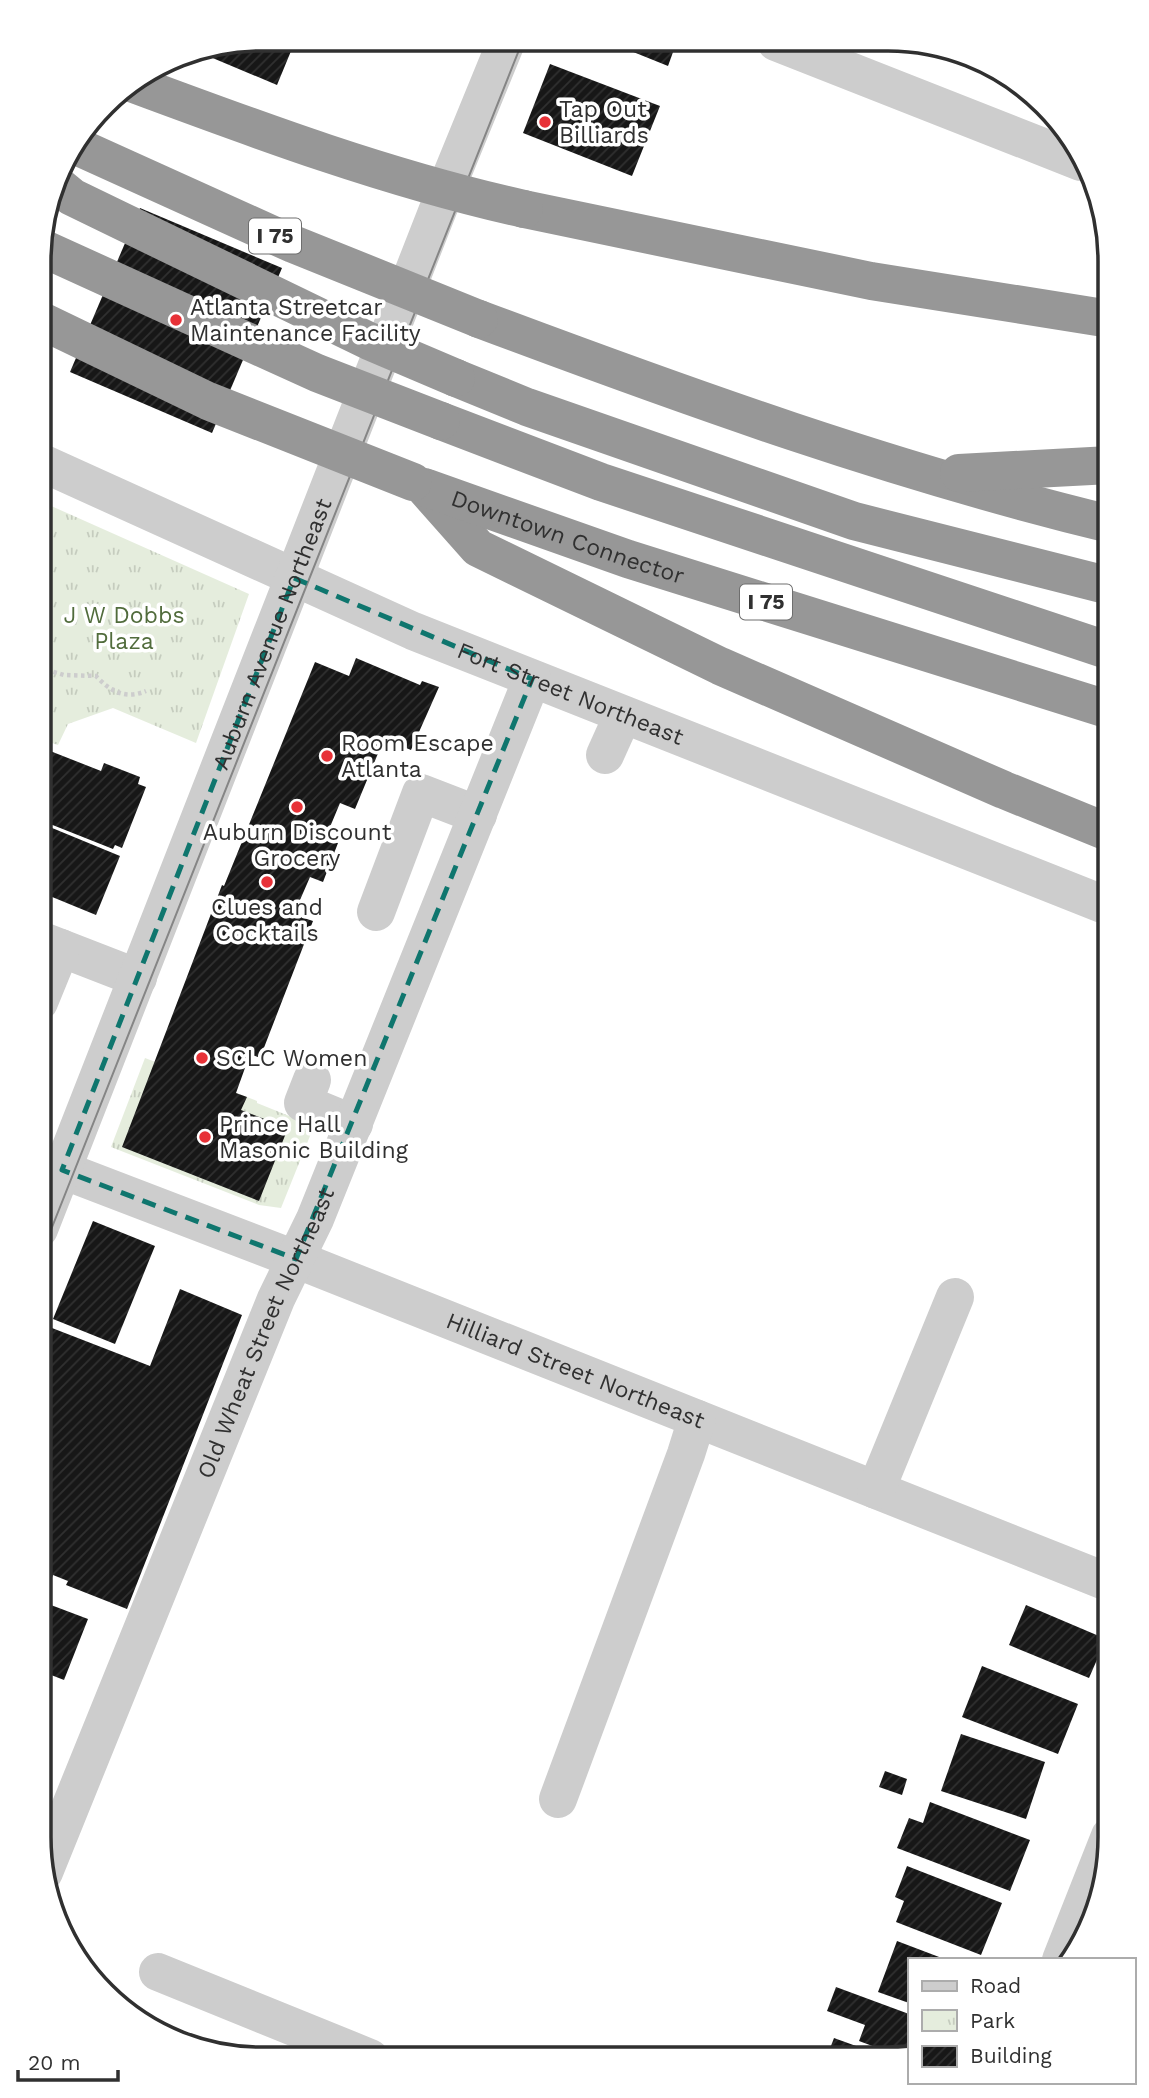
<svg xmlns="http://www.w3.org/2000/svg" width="1149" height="2098" viewBox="0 0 1149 2098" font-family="'Work Sans',sans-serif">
  <defs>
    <pattern id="park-tufts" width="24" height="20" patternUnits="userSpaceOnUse" patternTransform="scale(1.75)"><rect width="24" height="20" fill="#e5eddd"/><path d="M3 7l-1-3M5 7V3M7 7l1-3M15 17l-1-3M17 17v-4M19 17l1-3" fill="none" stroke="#c5ccbe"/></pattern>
    <pattern id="building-hatch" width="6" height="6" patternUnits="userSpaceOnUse" patternTransform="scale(1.75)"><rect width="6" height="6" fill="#171717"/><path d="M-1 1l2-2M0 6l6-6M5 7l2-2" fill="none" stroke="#303030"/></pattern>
  </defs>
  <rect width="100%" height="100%" fill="#fff"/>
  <g fill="url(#park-tufts)">
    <path d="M40 501 249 594 196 743 113 708 68 724 58 745 40 739Z"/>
    <path d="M145 1058 257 1101V1103L314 1126 281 1208 259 1205 111 1147Z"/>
  </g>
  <g fill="url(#building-hatch)">
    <path d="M260 39H296L277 85 196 51Z"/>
    <path d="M606 41H677L668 66Z"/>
    <path d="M550 64 660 106 632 176 523 133Z"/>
    <path d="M140 208 282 268 212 433 70 372Z"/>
    <path d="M356 658 420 685 422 681 439 687 411 750 384 739 355 809 340 803 325 839 338 843 323 882 310 877 300 900 306 903 301 917 313 921 260 1058 250 1054 236 1093 247 1097 241 1110 288 1128 259 1201 122 1147 222 885 224 886 315 662 349 676Z"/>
    <path d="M40 747 101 771 104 763 140 777 138 784 146 787 122 848 115 845 113 849 40 820Z"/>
    <path d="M40 823 120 856 96 915 40 892Z"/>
    <path d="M93 1221 155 1246 115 1344 53 1319Z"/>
    <path d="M180 1289 242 1315 127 1609 66 1585 68 1581 53 1575 43 1602 88 1619 64 1680 46 1673 39 1690V1362L52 1328 150 1366Z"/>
    <path d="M1026 1605 1106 1639 1089 1678 1009 1645Z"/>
    <path d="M982 1666 1078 1704 1058 1754 962 1717Z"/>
    <path d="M961 1734 1045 1762 1026 1819 941 1791Z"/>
    <path d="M885 1771 907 1779 902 1795 879 1787Z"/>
    <path d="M930 1802 1030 1840 1010 1891 897 1848 909 1818 923 1823Z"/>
    <path d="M907 1866 1002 1903 981 1955 896 1922 904 1901 895 1897Z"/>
    <path d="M897 1941 947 1960H909V2003L878 1992Z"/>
    <path d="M836 1987 909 2014V2056L902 2057 859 2041 865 2025 827 2011Z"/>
    <path d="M834 2038 892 2059H826Z"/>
  </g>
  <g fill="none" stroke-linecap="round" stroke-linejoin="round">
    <path stroke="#cdcdcd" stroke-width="4.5" stroke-dasharray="3.5 3.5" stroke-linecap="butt" d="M40 668 64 675 96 676C110 691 125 700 146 691"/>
    <g stroke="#cdcdcd" stroke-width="38">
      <path d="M776 42 1081 162"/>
      <path id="s1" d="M40 462 413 631 1110 907"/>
      <path d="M605 755 623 715"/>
      <path d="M376 912 421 793 478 815"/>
      <path d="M40 940 138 978"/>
      <path d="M39 1002 61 948"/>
      <path d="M312 1080 303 1103 354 1124"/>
      <path id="s2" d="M39 1161 313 1266 1110 1583"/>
      <path id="s3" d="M39 1229 446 189 507 40"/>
      <path d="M876 1490 955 1297"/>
      <path d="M558 1799 686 1454 697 1419"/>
      <path id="s4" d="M44 1872 276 1299 315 1219 532 679"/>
      <path d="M1061 1960 1110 1836"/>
      <path d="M158 1972 370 2058"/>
    </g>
    <g stroke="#979797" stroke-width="38">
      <path d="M524 209 871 281 1110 319"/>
      <path d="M479 319C687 397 895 472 1110 524"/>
      <path d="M456 378 527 407 854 521 1110 586"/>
      <path d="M441 421 601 482 1110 651"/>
      <path d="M959 473 1110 465"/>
      <path d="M424 487 478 548 720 666 1004 790 1110 833"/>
      <path id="s5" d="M427 488 628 559 1110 710"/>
    </g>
    <path stroke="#858585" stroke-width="2" d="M39 1260 523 40"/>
    <g stroke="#979797" stroke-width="38">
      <path d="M131 83C260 131 389 179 524 209"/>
      <path d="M74 145 293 244 479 319"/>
      <path d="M55 183 72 197 369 341 456 378"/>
      <path d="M40 247 317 373 441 421"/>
      <path d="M40 320 208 401 413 482"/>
    </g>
  </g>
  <path fill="none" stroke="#0f766e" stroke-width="5" stroke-dasharray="14 9" stroke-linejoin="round" d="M294 578 532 679 296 1259 62 1170Z"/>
  <g fill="#e73137" stroke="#fff" stroke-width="2.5">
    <circle cx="545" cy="122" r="7"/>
    <circle cx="176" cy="320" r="7"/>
    <circle cx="327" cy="756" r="7"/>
    <circle cx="297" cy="807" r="7"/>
    <circle cx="267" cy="882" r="7"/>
    <circle cx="202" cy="1058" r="7"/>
    <circle cx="205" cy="1137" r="7"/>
  </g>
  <g text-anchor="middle" stroke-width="7" stroke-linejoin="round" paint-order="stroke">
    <g fill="#fff" stroke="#6e6e6e" stroke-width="2">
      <rect x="249" y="218.5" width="52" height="35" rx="5"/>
      <rect x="740" y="584.5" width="52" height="35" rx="5"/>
    </g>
    <g font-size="21" font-weight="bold" fill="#303030">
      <text x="275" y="243">I 75</text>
      <text x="766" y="609">I 75</text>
    </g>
    <g font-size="23" fill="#303030" stroke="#fff" text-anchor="start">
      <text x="559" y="117">Tap Out<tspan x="559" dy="26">Billiards</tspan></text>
      <text x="190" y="315">Atlanta Streetcar<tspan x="190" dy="26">Maintenance Facility</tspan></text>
      <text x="341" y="751">Room Escape<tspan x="341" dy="26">Atlanta</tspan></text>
      <text x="297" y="840" text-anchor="middle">Auburn Discount<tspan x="297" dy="26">Grocery</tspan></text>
      <text x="267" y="915" text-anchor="middle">Clues and<tspan x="267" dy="26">Cocktails</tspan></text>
      <text x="216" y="1066">SCLC Women</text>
      <text x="219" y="1132">Prince Hall<tspan x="219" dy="26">Masonic Building</tspan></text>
    </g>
    <g font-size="23" fill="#303030" stroke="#fff">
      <text dy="8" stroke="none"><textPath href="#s5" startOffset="149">Downtown Connector</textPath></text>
      <text dy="8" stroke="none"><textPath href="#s3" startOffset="639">Auburn Avenue Northeast</textPath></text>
      <text dy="8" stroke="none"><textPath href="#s1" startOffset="579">Fort Street Northeast</textPath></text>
      <text dy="8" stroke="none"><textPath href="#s4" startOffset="583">Old Wheat Street Northeast</textPath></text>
      <text dy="8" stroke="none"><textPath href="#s2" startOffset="576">Hilliard Street Northeast</textPath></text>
    </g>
    <g font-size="23" fill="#516c3c" stroke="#fff">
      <text x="124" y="623">J W Dobbs<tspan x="124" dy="26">Plaza</tspan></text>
    </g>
  </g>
  <path d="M0 0H1149V2098H0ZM261 51H888A210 210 0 0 1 1098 261V1837A210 210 0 0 1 888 2047H261A210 210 0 0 1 51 1837V261A210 210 0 0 1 261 51Z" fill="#fff" fill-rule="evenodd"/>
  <path fill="none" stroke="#303030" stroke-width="3.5" d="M261 51H888A210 210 0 0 1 1098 261V1837A210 210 0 0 1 888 2047H261A210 210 0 0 1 51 1837V261A210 210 0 0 1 261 51Z"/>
  <rect x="908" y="1958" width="228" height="126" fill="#ffffff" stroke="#acacac" stroke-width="2"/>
  <rect x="922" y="1981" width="35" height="10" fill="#cdcdcd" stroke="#acacac" stroke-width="2"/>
  <text x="970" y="1993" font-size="21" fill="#303030">Road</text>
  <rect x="922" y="2010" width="35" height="21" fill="url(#park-tufts)" stroke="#acacac" stroke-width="2"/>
  <text x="970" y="2028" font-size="21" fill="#303030">Park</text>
  <rect x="922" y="2046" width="35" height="21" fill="url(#building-hatch)" stroke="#acacac" stroke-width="2"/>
  <text x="970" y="2063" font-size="21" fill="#303030">Building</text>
  <path d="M18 2070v10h100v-10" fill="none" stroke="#303030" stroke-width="3.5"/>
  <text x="28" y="2070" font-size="21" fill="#303030" stroke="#ffffff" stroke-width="5" paint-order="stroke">20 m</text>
</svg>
